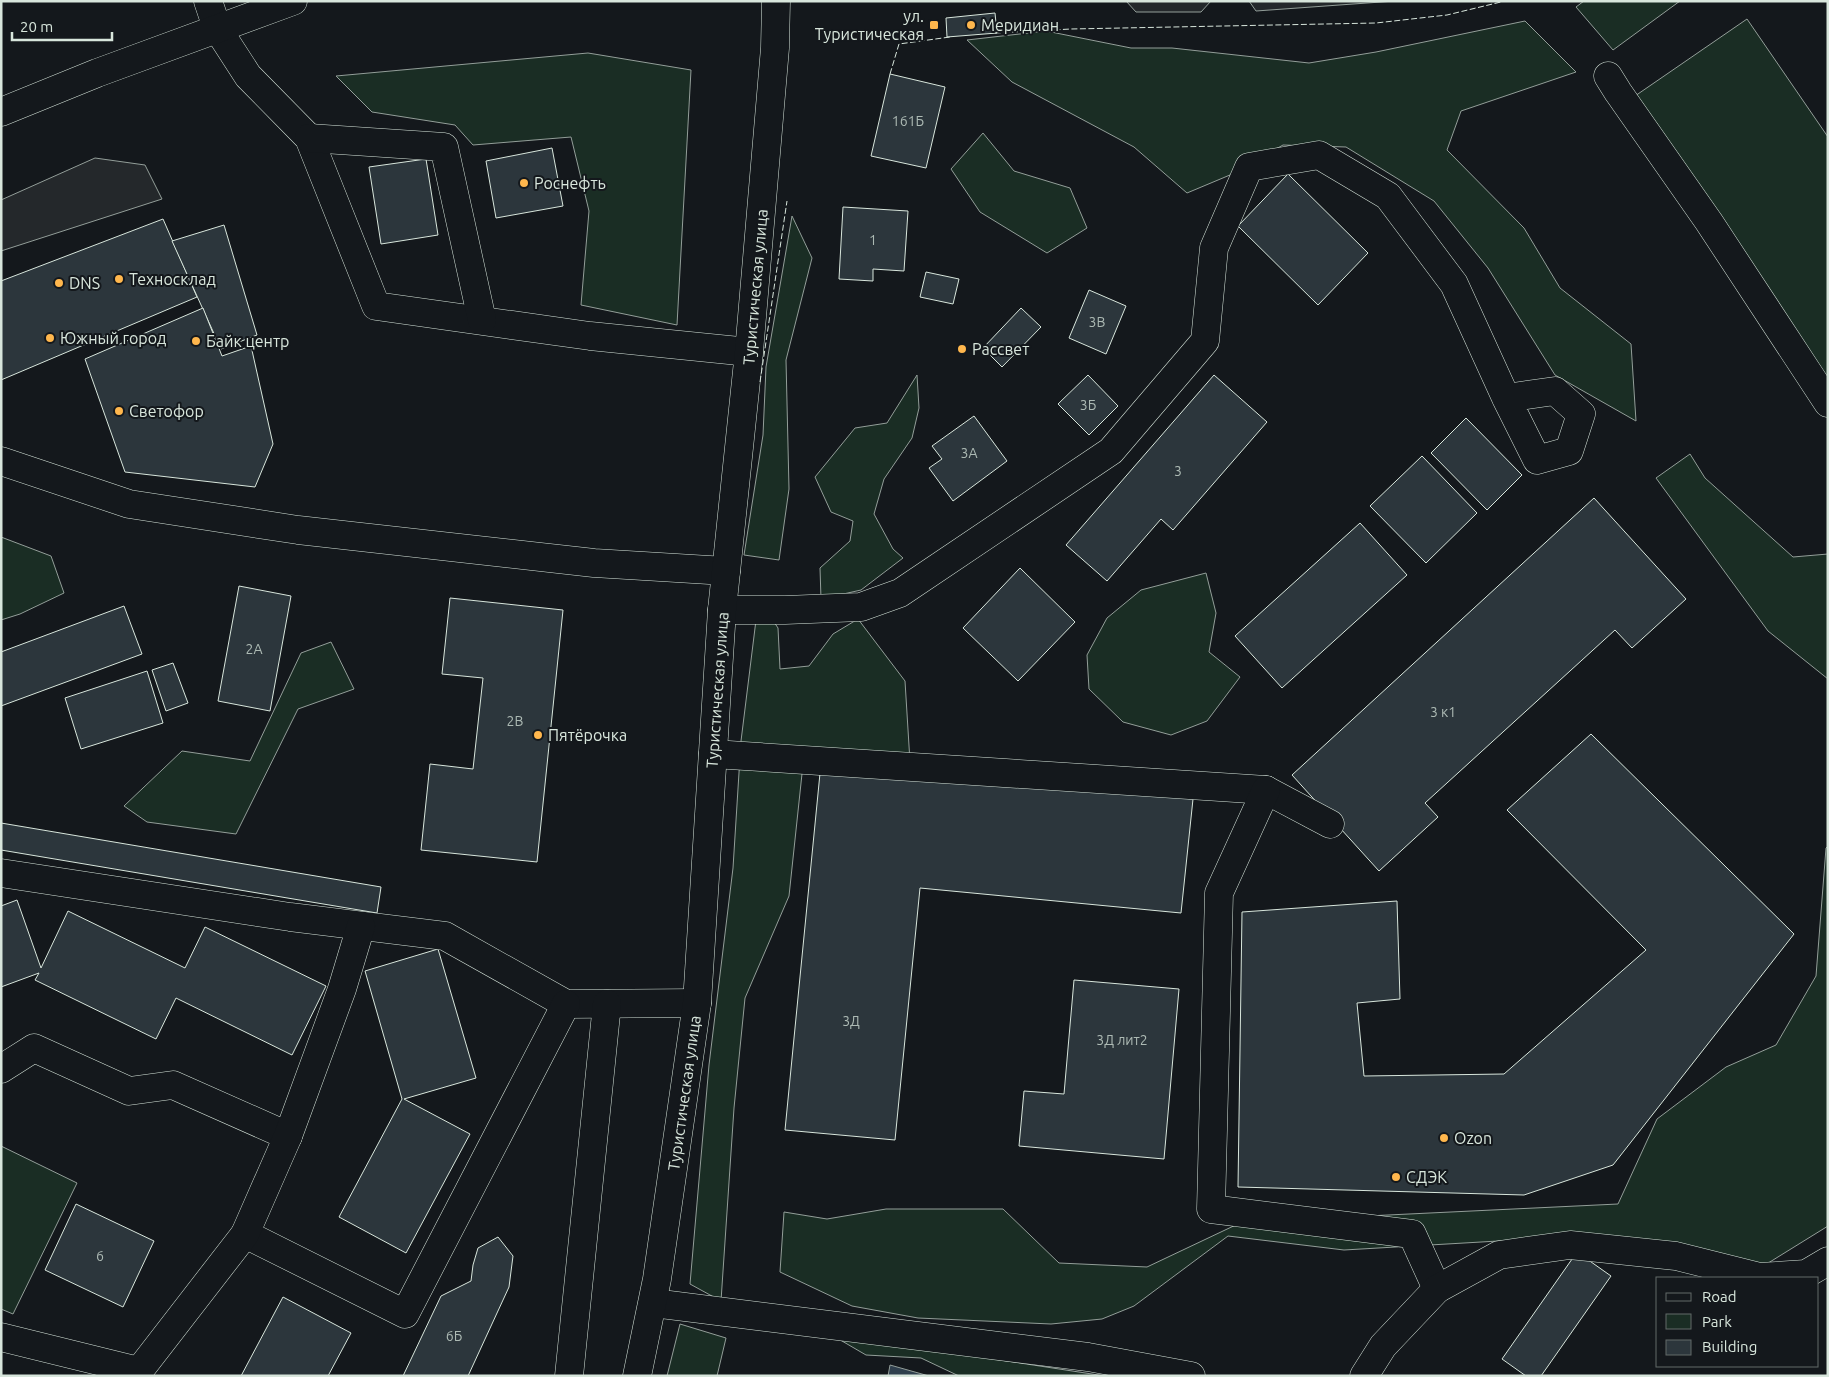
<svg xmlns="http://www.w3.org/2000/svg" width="1829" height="1377" viewBox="0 0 1829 1377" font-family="Ubuntu,sans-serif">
  <rect width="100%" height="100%" fill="#14181c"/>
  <g fill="#1a2d24" stroke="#939e99">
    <path d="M1584 1H1680L1613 50 1576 7Z"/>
    <path d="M1747 19 1828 137V379L1635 96Z"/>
    <path d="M1525 21 1576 72 1461 111 1447 150 1524 228 1560 288 1631 344 1636 421 1555 375 1488 268 1434 201 1346 147 1283 145 1253 162 1249 167 1187 193 1134 147 1012 82 967 40 1046 31 1131 48H1172L1309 63 1376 52Z"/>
    <path d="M588 53 691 70 677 325 581 305 589 211 571 137 473 145 455 125 372 112 336 76Z"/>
    <path d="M983 133 1014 171 1070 188 1087 228 1047 253 980 212 951 169Z"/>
    <path d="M792 216 812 258 786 360 789 489 779 560 744 555 763 435 766 367Z"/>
    <path d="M917 375 919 408 912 438 884 479 874 514 893 549 903 558 861 590 821 599 820 568 850 541 853 521 831 512 815 477 855 428 887 423Z"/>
    <path d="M1690 454 1705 478 1793 557 1828 554V679L1768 631 1656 478Z"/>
    <path d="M1 537 51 556 64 593 20 614 1 620Z"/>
    <path d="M1206 573 1216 613 1209 652 1240 677 1207 721 1171 735 1123 722 1089 689 1087 655 1107 618 1141 590Z"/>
    <path d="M757 596 778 628 780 669 809 666 833 634 858 619 905 681 910 762 804 755 789 896 745 998 734 1108 721 1301 690 1284 709 1065 733 868 741 741 756 620Z"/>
    <path d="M331 642 354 689 298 709 236 834 147 822 124 806 182 751 250 761 301 653Z"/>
    <path d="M1828 846V1226L1765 1265 1550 1238 1344 1250 1228 1236 1134 1306 1102 1319 1051 1324 918 1318 852 1306 780 1272 784 1212 827 1219 886 1209H1003L1059 1263 1147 1267 1242 1222 1618 1204 1657 1119 1726 1067 1776 1045 1816 976 1826 848Z"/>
    <path d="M1 1146 77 1183 13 1314 1 1309Z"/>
    <path d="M680 1324 726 1338 717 1376H667Z"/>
    <path d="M830 1334 1105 1376H959L921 1358 866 1355Z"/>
  </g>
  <g fill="#24282b" stroke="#939e99">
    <path d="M1126 1H1211L1201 12H1136Z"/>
    <path d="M1249 1H1395L1256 11Z"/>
    <path d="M95 158 145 165 162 199 1 251V200Z"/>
  </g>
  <path fill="#2f3f4d" stroke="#939e99" d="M890 1365 929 1376H888Z"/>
  <g fill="#2c363c" stroke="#d8e6dc">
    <path d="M995 13 997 33 947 37 946 18Z"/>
    <path d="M890 74 945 87 926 168 871 156Z"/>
    <path d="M552 148 563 206 496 218 486 161Z"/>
    <path d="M426 159 438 235 381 244 369 167Z"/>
    <path d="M1288 174 1368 253 1318 305 1238 226Z"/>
    <path d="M843 207 908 211 904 271 873 269V281L839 279Z"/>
    <path d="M163 219 197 297 1 380V281Z"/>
    <path d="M224 225 257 335 221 349 172 241Z"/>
    <path d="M926 272 959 279 953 304 920 297Z"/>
    <path d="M1089 290 1126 306 1106 354 1069 338Z"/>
    <path d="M203 308 222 356 251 346 273 444 255 487 125 472 85 359Z"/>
    <path d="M1021 308 1041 327 1002 367 983 348Z"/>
    <path d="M1088 375 1118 406 1089 435 1058 404Z"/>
    <path d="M1214 375 1267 422 1173 530 1161 519 1107 581 1066 545Z"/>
    <path d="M974 416 1007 461 953 501 929 468 942 459 932 446Z"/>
    <path d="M1466 418 1522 475 1487 510 1431 453Z"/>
    <path d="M1422 456 1477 513 1426 563 1370 506Z"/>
    <path d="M1594 498 1686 599 1632 648 1615 630 1425 803 1438 817 1379 871 1292 775Z"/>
    <path d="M1360 523 1407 575 1282 688 1235 636Z"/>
    <path d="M1020 568 1075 622 1018 681 963 628Z"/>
    <path d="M239 586 291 596 270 711 218 701Z"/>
    <path d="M450 598 563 610 537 862 421 850 430 764 473 769 483 678 442 674Z"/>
    <path d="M124 606 142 654 1 706V652Z"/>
    <path d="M173 663 188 703 166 711 152 670Z"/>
    <path d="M147 671 163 723 81 749 65 698Z"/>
    <path d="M1591 734 1794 934 1613 1165 1524 1195 1238 1187 1242 912 1397 901 1400 999 1357 1003 1364 1076 1504 1074 1646 950 1507 810Z"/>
    <path d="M821 763 1193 799 1181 913 920 888 895 1140 785 1130Z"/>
    <path d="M1 823 381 887 377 913 1 850Z"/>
    <path d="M17 900 41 968 68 911 185 968 205 927 326 986 292 1055 176 998 156 1039 35 980 39 973 1 987V906Z"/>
    <path d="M438 949 476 1078 404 1099 470 1134 406 1253 339 1217 402 1099 365 971Z"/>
    <path d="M1074 980 1179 989 1164 1159 1019 1146 1024 1091 1064 1094Z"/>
    <path d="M76 1204 154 1241 123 1307 45 1270Z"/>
    <path d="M498 1237 513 1256 509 1287 468 1376H403L441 1296 471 1281 473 1265 478 1248Z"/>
    <path d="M1577 1252 1611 1276 1541 1376H1526L1502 1359Z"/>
    <path d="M283 1297 351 1333 328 1376H241Z"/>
  </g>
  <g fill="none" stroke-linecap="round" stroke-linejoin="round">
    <g stroke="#d8e6dc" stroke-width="29">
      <g id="minor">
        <path d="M208 1 217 28 248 76 309 138 376 306 590 336 749 352"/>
        <path d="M1608 76 1618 92 1709 222 1828 403"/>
        <path d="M309 138 444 147 482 320"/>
        <path d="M1 461 129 504 298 530 594 563 726 571"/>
        <path d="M722 610H785L861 607 900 593 1111 451 1205 341 1214 248 1249 167 1319 155 1388 196 1454 284 1506 398 1537 460 1569 451 1581 414 1555 391 1506 398"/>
        <path d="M713 754 1266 790 1330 824"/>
        <path d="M1266 790 1219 893 1211 1209 1412 1234 1437 1289"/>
        <path d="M1 873 290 917 445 936 566 1004 697 1003"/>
        <path d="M1 1069 34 1048 129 1091 173 1085 288 1136"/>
        <path d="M245 1234 405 1314 566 1004"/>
        <path d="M653 1303 1088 1357 1191 1376"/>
        <path d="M1 1337 139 1371 245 1234 288 1136 342 989 361 926"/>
        <path d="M569 1376 607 1004"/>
        <path d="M637 1376 657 1279 697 1003 722 610 749 352 775 48 776 1"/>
        <path d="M1364 1376 1383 1346 1437 1289 1499 1255 1570 1245 1676 1256 1760 1277 1806 1274 1828 1261"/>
      </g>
    </g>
    <g stroke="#d8e6dc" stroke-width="29">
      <path id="major" d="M1 112 97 73 293 1"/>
    </g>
    <use href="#minor" stroke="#14181c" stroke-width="28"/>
    <use href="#major" stroke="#14181c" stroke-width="28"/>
    <g stroke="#d8e6dc" stroke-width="1" stroke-dasharray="6 2.5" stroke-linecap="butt">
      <path d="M995 33 1071 29 1376 23 1447 15 1505 1"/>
      <path d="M890 74 899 44 950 37"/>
      <path d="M760 382 787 201"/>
    </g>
  </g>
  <g fill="#ffb74d" stroke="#14181c" stroke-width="2">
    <rect x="929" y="20" width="10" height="10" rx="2.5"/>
    <circle cx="971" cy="25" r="5"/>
    <circle cx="524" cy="183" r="5"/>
    <circle cx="119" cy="279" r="5"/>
    <circle cx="59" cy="283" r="5"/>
    <circle cx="50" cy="338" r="5"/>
    <circle cx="196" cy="341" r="5"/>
    <circle cx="962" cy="349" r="5"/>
    <circle cx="119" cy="411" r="5"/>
    <circle cx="538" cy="735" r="5"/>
    <circle cx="1444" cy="1138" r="5"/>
    <circle cx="1396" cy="1177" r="5"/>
  </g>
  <g text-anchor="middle" stroke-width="4" stroke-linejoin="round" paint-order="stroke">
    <g font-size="14" fill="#adbab4">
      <text x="908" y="126">161Б</text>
      <text x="873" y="245">1</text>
      <text x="1097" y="327">3В</text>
      <text x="1088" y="410">3Б</text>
      <text x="969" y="458">3А</text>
      <text x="1178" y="476">3</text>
      <text x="254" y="654">2А</text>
      <text x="1443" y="717">3 к1</text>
      <text x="515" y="726">2В</text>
      <text x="851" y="1026">3Д</text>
      <text x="1122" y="1045">3Д лит2</text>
      <text x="100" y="1261">6</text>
      <text x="454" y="1341">6Б</text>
    </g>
    <g font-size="16" fill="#d8e6dc" stroke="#14181c" text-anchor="start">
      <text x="924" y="22" text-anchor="end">ул.<tspan x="924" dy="18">Туристическая</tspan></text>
      <text x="981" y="31">Меридиан</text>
      <text x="534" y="189">Роснефть</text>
      <text x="129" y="285">Техносклад</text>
      <text x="69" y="289">DNS</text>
      <text x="60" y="344">Южный город</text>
      <text x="206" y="347">Байк центр</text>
      <text x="972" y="355">Рассвет</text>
      <text x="129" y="417">Светофор</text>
      <text x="548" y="741">Пятёрочка</text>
      <text x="1454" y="1144">Ozon</text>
      <text x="1406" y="1183">СДЭК</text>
    </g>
    <g font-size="16" fill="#d8e6dc" stroke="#14181c">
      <text transform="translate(755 287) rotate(-85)" y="6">Туристическая улица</text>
      <text transform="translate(717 690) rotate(-86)" y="6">Туристическая улица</text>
      <text transform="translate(684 1093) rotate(-82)" y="6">Туристическая улица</text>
    </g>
  </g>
  <rect width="1829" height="1377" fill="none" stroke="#d8e6dc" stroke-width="5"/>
  <rect x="1656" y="1277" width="162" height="90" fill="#14181c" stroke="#626a69"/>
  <rect x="1666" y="1293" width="25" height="8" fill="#14181c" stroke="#626a69"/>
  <text x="1702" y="1302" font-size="15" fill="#d8e6dc">Road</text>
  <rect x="1666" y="1314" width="25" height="15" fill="#1a2d24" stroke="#626a69"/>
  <text x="1702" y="1327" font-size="15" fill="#d8e6dc">Park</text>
  <rect x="1666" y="1340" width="25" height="15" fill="#2c363c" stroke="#626a69"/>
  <text x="1702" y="1352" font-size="15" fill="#d8e6dc">Building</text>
  <path d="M12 32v8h100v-8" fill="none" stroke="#d8e6dc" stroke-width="2.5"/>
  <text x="20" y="32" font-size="15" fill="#d8e6dc" stroke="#14181c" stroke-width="4" paint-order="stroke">20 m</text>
</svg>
